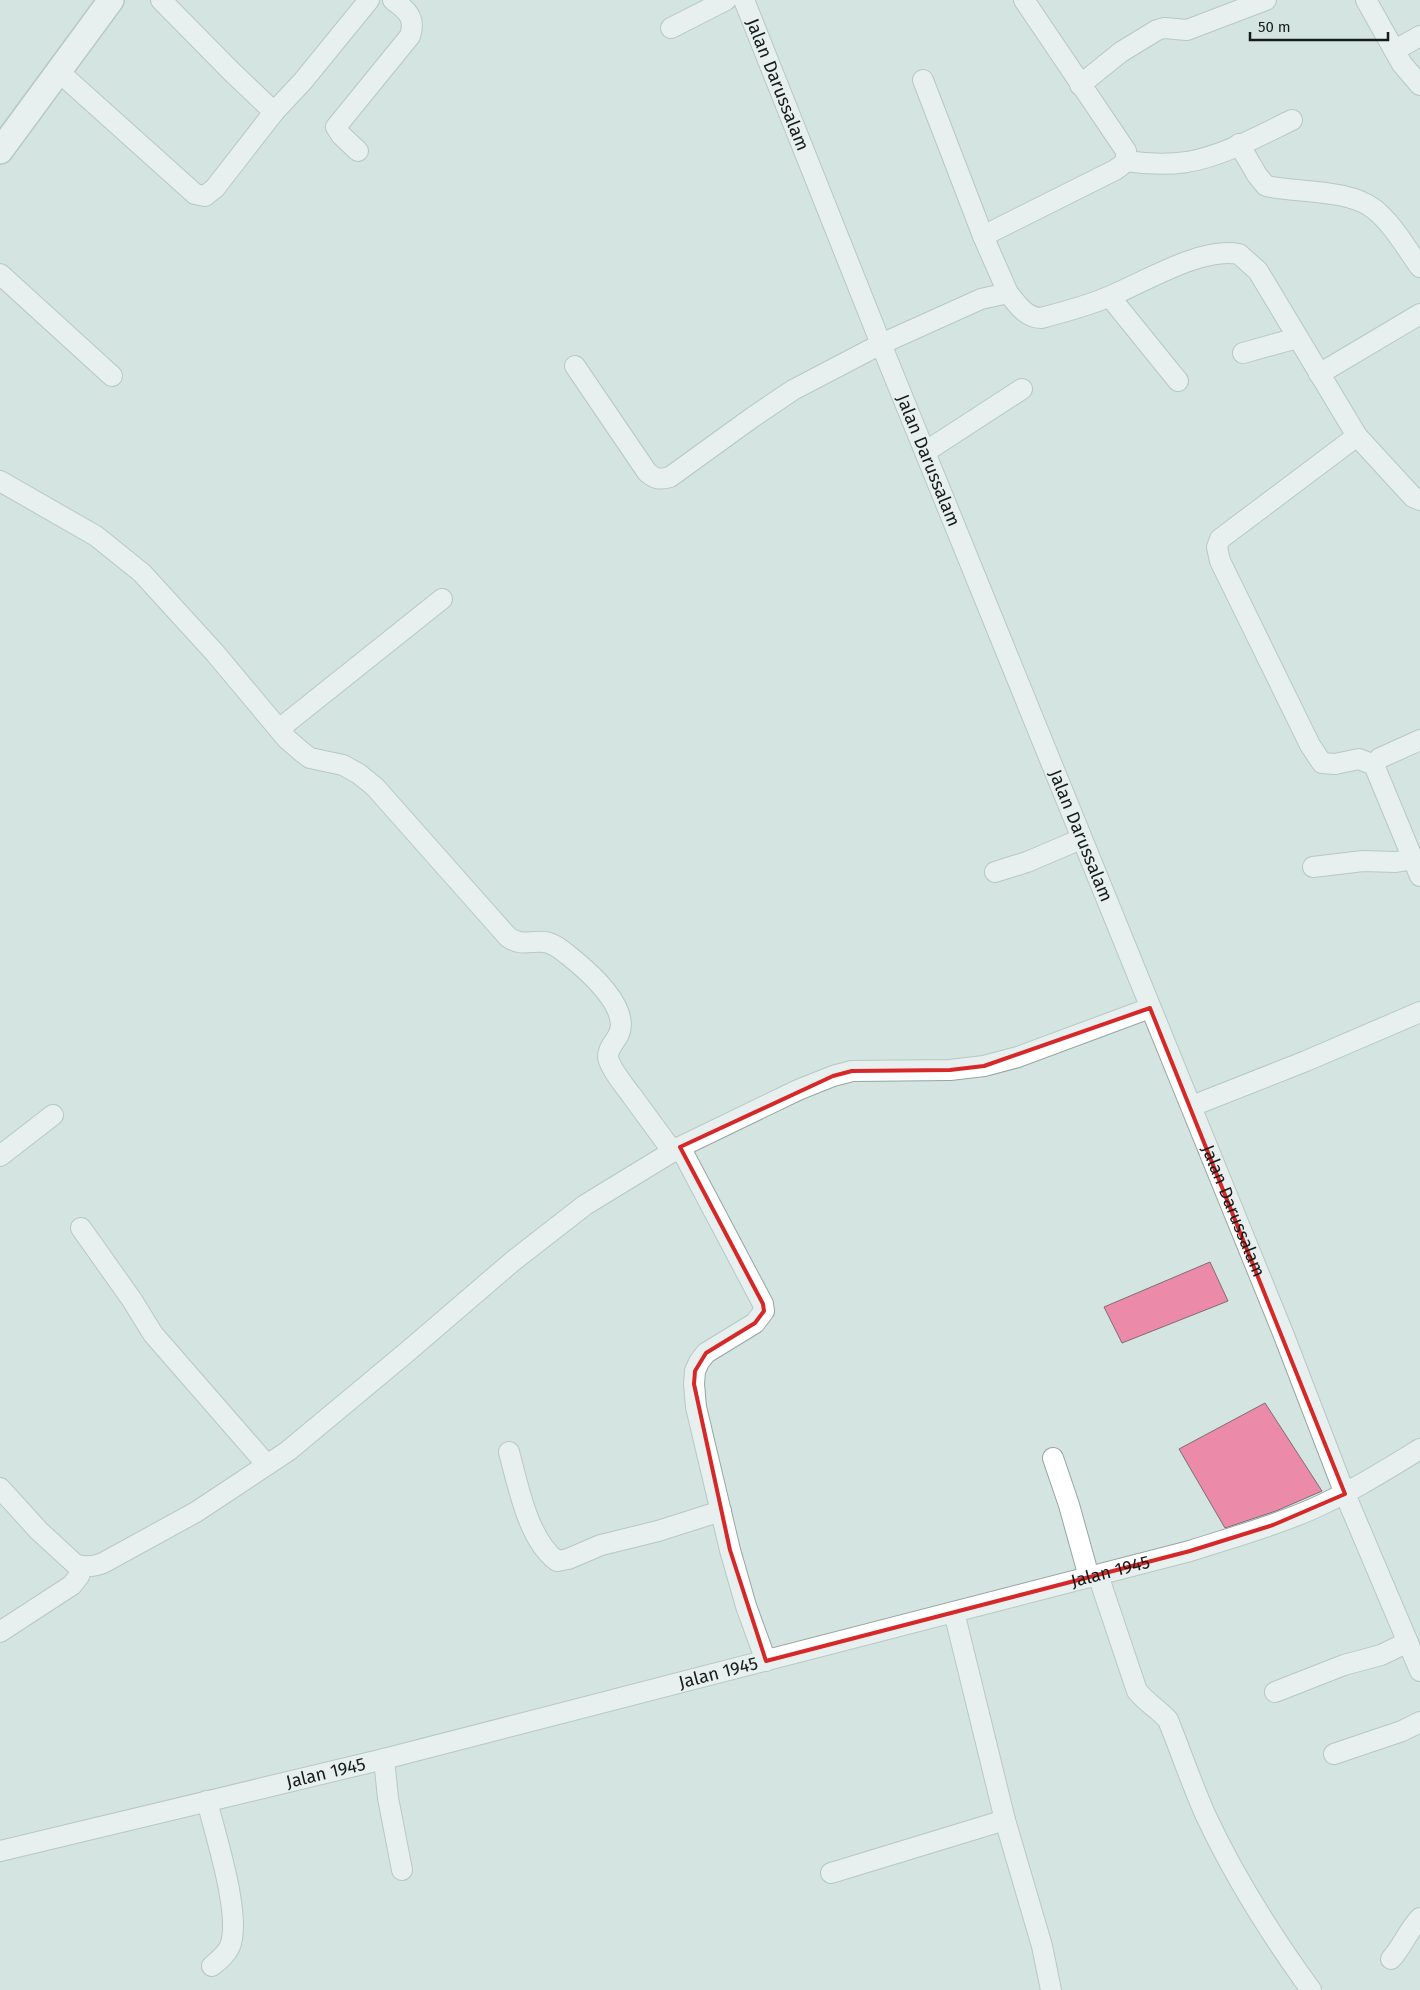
<svg xmlns="http://www.w3.org/2000/svg" width="1420" height="1990" viewBox="0 0 1420 1990" font-family="'Fira Sans',sans-serif">
  <rect width="100%" height="100%" fill="#d4e4e0"/>
  <g fill="#eb8aa9" stroke="#7d6e72">
    <path d="M1210 1262 1228 1301 1122 1343 1104 1307Z"/>
    <path d="M1265 1403 1322 1491 1276 1511 1225 1528 1179 1449Z"/>
  </g>
  <g fill="none" stroke-linecap="round" stroke-linejoin="round">
    <g stroke="#96a6a2" stroke-width="22">
      <g id="minor">
        <path d="M161 0 232 72 274 112 303 81 369 0"/>
        <path id="s1" d="M744 0 881 344 1283 1333 1345 1494 1420 1671"/>
        <path d="M1366 0 1402 64 1420 85"/>
        <path d="M671 28 726 0"/>
        <path d="M1395 50 1420 36"/>
        <path d="M58 71 195 194 205 196 215 188 274 112"/>
        <path d="M923 80 983 236 1008 293"/>
        <path d="M1080 85 1121 52 1157 30 1164 28 1187 30 1266 0"/>
        <path d="M1239 144 1257 175 1266 186C1299 193 1348 189 1374 209 1393 224 1406 248 1420 267"/>
        <path d="M358 151 341 135 336 127 410 36C416 18 407 10 393 0"/>
        <path d="M1126 161C1146 164 1166 165 1187 162 1223 156 1259 136 1292 120"/>
        <path d="M983 236 1115 170C1124 164 1127 162 1126 151L1024 0"/>
        <path d="M0 274 112 376"/>
        <path d="M1110 297 1178 381"/>
        <path d="M1243 353 1297 338"/>
        <path d="M575 366 647 472C655 479 659 480 670 477L753 417 793 390 881 344 981 299 1008 293C1017 304 1026 318 1041 318 1064 312 1087 306 1108 297 1145 282 1200 247 1239 254L1258 271 1357 436 1220 539 1217 547 1220 561 1310 745 1322 763 1335 764 1359 759 1374 765 1420 876"/>
        <path d="M1319 374 1420 314"/>
        <path d="M1357 436 1413 497 1420 500"/>
        <path d="M925 452 1022 389"/>
        <path d="M0 481 96 536 142 573 215 653 287 739 302 752 310 758 343 765 359 774 375 787 508 937C522 947 530 940 545 942 553 943 562 950 568 955 587 970 630 1007 619 1034 615 1042 605 1051 609 1061 614 1074 624 1085 632 1096 646 1115 659 1133 673 1152"/>
        <path d="M279 729 442 599"/>
        <path d="M1374 765 1380 758 1420 740"/>
        <path d="M1313 867 1363 861 1396 862 1414 859"/>
        <path d="M995 872 1027 862 1081 839"/>
        <path d="M1192 1106 1306 1061 1420 1012"/>
        <path d="M680 1147 763 1304 764 1311 755 1323 706 1353 699 1362 695 1371 694 1384 696 1407 730 1550 746 1606 766 1661"/>
        <path d="M0 1156 53 1115"/>
        <path d="M81 1228 132 1300 153 1334 267 1465"/>
        <path d="M509 1452C518 1485 528 1540 557 1561L568 1559 601 1545 658 1531 721 1511"/>
        <path d="M1053 1458 1069 1505 1089 1577"/>
        <path d="M0 1488 39 1531 75 1564C85 1568 93 1567 103 1563L196 1512 288 1451 407 1352 513 1261 585 1205 680 1147 798 1090 833 1076 852 1071 950 1070 984 1066 1018 1057 1150 1008"/>
        <path d="M1098 1575 1137 1691C1147 1703 1158 1709 1168 1720 1181 1752 1192 1785 1206 1816 1235 1878 1271 1935 1311 1990"/>
        <path d="M954 1612 1005 1820 1042 1946 1051 1990"/>
        <path d="M0 1632 72 1585 79 1576 82 1567"/>
        <path d="M1275 1692 1344 1665 1381 1655 1408 1642"/>
        <path d="M1334 1754 1402 1731 1420 1722"/>
        <path d="M384 1759 388 1798 402 1870"/>
        <path d="M207 1801C215 1834 242 1916 230 1946 226 1955 219 1960 212 1966"/>
        <path id="s2" d="M0 1851 384 1759 1190 1551C1230 1538 1271 1527 1310 1510 1349 1493 1384 1471 1420 1449"/>
        <path d="M831 1873 1005 1820"/>
        <path d="M1391 1959C1403 1946 1408 1930 1420 1918"/>
      </g>
    </g>
    <g stroke="#96a6a2" stroke-width="28">
      <path id="major" d="M0 151 111 0"/>
    </g>
    <use href="#minor" stroke="#fff" stroke-width="20"/>
    <use href="#major" stroke="#fff" stroke-width="25"/>
  </g>
  <path d="M0 0H1420V1990H0ZM1150 1008 1345 1494 1273 1525 1190 1551 766 1661 730 1550 694 1384 695 1371 706 1353 755 1323 764 1311 763 1304 680 1147 833 1076 852 1071 950 1070 984 1066Z" fill="#d4e4e0" fill-opacity=".55" fill-rule="evenodd"/>
  <path fill="none" stroke="#d62828" stroke-width="4" stroke-linejoin="round" d="M1150 1008 1345 1494 1273 1525 1190 1551 766 1661 730 1550 694 1384 695 1371 706 1353 755 1323 764 1311 763 1304 680 1147 833 1076 852 1071 950 1070 984 1066Z"/>
  <g text-anchor="middle" stroke-width="5" stroke-linejoin="round" paint-order="stroke">
    <g font-size="18" fill="#161c1a" stroke="#d4e4e0">
      <text dy="6" stroke="none"><textPath href="#s1" startOffset="91">Jalan Darussalam</textPath></text>
      <text dy="6" stroke="none"><textPath href="#s1" startOffset="496">Jalan Darussalam</textPath></text>
      <text dy="6" stroke="none"><textPath href="#s1" startOffset="901">Jalan Darussalam</textPath></text>
      <text dy="6" stroke="none"><textPath href="#s1" startOffset="1306">Jalan Darussalam</textPath></text>
      <text dy="6" stroke="none"><textPath href="#s2" startOffset="1145">Jalan 1945</textPath></text>
      <text dy="6" stroke="none"><textPath href="#s2" startOffset="740">Jalan 1945</textPath></text>
      <text dy="6" stroke="none"><textPath href="#s2" startOffset="335">Jalan 1945</textPath></text>
    </g>
  </g>
  <path d="M1250 32v8h138v-8" fill="none" stroke="#161c1a" stroke-width="2.5"/>
  <text x="1258" y="32" font-size="15" fill="#161c1a" stroke="#d4e4e0" stroke-width="4" paint-order="stroke">50 m</text>
</svg>
